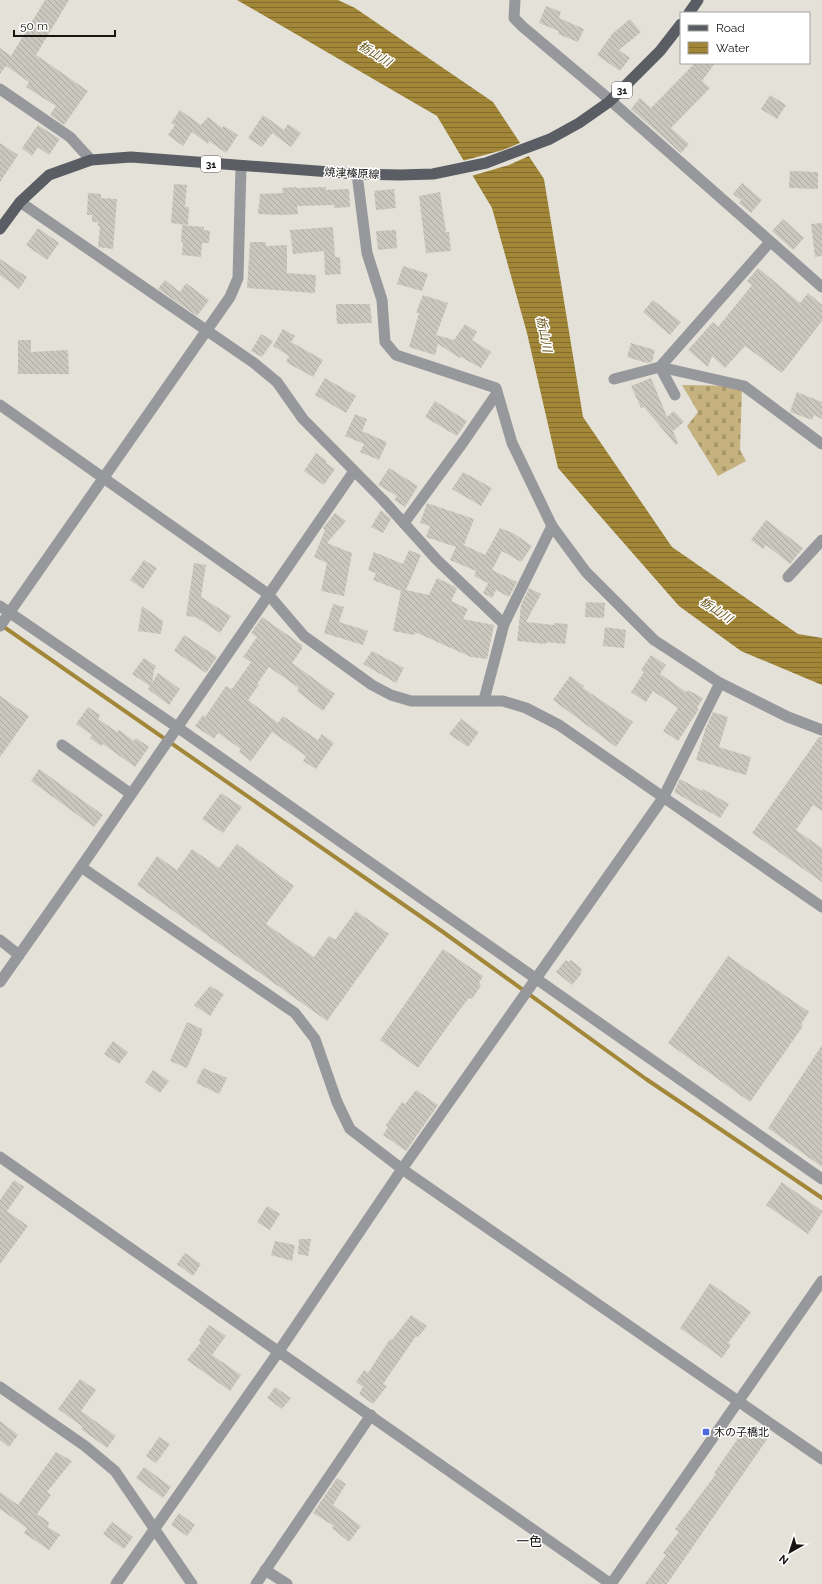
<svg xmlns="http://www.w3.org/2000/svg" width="822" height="1584" viewBox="0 0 822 1584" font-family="Raleway,'Noto Sans JP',sans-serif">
  <defs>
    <pattern id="cemetery-stones" width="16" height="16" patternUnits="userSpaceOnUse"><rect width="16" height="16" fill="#c6b27e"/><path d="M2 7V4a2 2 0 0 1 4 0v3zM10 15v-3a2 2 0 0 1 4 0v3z" fill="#a9986c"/></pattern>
    <pattern id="water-rules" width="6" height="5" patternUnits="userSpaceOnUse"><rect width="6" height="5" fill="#a28738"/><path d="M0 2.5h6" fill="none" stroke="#836d2e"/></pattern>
    <pattern id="building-back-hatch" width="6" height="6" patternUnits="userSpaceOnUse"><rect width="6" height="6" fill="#cac7bf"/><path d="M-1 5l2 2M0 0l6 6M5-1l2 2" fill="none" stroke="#adaaa3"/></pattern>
  </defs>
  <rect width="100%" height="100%" fill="#e4e1d8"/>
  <path fill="url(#cemetery-stones)" d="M682 385 742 386 740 450 746 461 718 476 687 426 698 412Z"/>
  <path fill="url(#water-rules)" d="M237 0H338L355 8 493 102 544 179 583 417 672 547 798 634 822 638V685L741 651 679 606 558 468 527 333 492 208 437 116Z"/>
  <path fill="#e4e1d8" d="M522 142 531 155 509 165 471 176 462 161 503 150Z"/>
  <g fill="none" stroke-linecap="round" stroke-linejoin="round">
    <path stroke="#a28738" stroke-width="4" d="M1 625 443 932 646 1079 822 1198"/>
  </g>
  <g fill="url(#building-back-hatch)">
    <path d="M45 0H69L36 55 88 91 64 125 50 115 56 106 26 87 29 82 6 66 0 74V48L11 56Z"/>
    <path d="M546 6 561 12 559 18 584 29 578 42 558 34 559 31 539 23Z"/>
    <path d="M630 19 641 32 619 50 630 58 620 71 597 55 612 34Z"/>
    <path d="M695 63H715L702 81 710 88 671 128 689 144 681 153 631 109 640 98 651 108Z"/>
    <path d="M770 95 786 105 777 119 761 109Z"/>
    <path d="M180 110 201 125 208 117 222 128 224 126 238 135 226 153 209 141 208 144 192 132 183 146 168 135 175 125 171 123Z"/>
    <path d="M263 115 284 130 288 124 301 133 291 147 272 133 262 147 248 138Z"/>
    <path d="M38 125 60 139 49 155 38 147 32 156 22 148Z"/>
    <path d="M0 143 18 155 0 182Z"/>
    <path d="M790 171 818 172V189L789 188Z"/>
    <path d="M742 183 762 200 751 213 739 203 741 200 733 194Z"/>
    <path d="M174 184 187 185 185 207H189L188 225 171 223Z"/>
    <path d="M296 187V188L326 187V190L349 189 350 207 334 208V205L297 206 298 214 282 215 258 214 260 194 283 193 282 188Z"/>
    <path d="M394 189 396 208 376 210 374 191Z"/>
    <path d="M440 192 446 232H449L451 251 426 253 419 196Z"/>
    <path d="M88 193 101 194V198L117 199 113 249 98 247 100 226H98V222H92V215H87Z"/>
    <path d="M783 219 804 238 793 250 772 231Z"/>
    <path d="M822 223V256L815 257 811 224Z"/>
    <path d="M182 225 204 227V230L210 231 209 243H202L201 257 182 255 183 242H181Z"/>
    <path d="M333 227 335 257H340L341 274 325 275 324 251 293 254 290 230Z"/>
    <path d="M38 228 59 243 47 260 26 245Z"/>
    <path d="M396 230 397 248 378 250 376 231Z"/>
    <path d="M250 242H266V246L287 245V273L316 275 315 293 247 288Z"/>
    <path d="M0 259 27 277 19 289 0 275Z"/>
    <path d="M403 266 428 274 422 291 397 284Z"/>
    <path d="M758 268 800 303 808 293 822 305V321L782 373 745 346 725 368 712 356 708 367 688 350 713 322 718 327 752 285 747 281Z"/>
    <path d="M165 280 180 292 186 283 209 300 197 316 158 289Z"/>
    <path d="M423 295 448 303 436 335 454 340 465 324 477 332 472 340 491 352 481 368 461 357 460 358 438 344 435 355 409 347 419 313H416Z"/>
    <path d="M653 300 681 322 670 335 643 312Z"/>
    <path d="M336 304H370L372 323 337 324Z"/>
    <path d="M283 329 295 336 291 342 323 360 313 377 286 362 289 356 273 346Z"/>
    <path d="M261 334 273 341 262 357 251 351Z"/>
    <path d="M18 340H31V352L68 350 69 374H18Z"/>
    <path d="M631 343 655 350 652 362 647 363 627 357Z"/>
    <path d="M325 378 356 396 346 413 315 395Z"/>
    <path d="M651 378 667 417 674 411 684 422 673 431 678 443 676 445 644 407 641 408 631 386Z"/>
    <path d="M797 392 822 402V419L814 415 812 420 790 412Z"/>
    <path d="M435 401 467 421 457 436 425 417Z"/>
    <path d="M355 414 367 419 362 431 387 442 379 460 360 452 364 444 345 436Z"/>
    <path d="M316 453 327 461 326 463 335 469 324 485 304 471Z"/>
    <path d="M389 468 418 486 405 507 394 500 397 496 378 485Z"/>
    <path d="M463 472 492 488 481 506 452 489Z"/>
    <path d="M427 503 474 519 464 545 485 555 500 528 513 533 532 546 521 562 502 551 492 570 517 582 509 597 496 590 492 598 483 593 488 583 474 576 476 571 450 560 456 547 426 537 430 526 420 523Z"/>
    <path d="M381 510 391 519 383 533 371 527Z"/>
    <path d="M335 513 346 521 327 543 352 553 344 596 321 591 327 563 314 557 325 530 323 528Z"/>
    <path d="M766 520 803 548 790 564 766 545 763 549 751 540Z"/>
    <path d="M409 550 421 555 406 590 429 595 437 578 454 586 457 589 451 601 468 609 463 619 494 625 487 659 471 657 415 632V635L393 631 401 591 373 580 376 573 368 570 374 552 403 564Z"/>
    <path d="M144 560 157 568 143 589 130 580Z"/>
    <path d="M194 563 206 565 201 597 231 616 220 633 196 617 186 616Z"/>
    <path d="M529 588 541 594 526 622 554 625V623L568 624 565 644 547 642 546 644 517 641 521 605Z"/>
    <path d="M586 602 605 603 604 618 585 617Z"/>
    <path d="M333 604 344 607 339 622 368 631 363 645 324 633Z"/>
    <path d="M142 606 163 621 161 634 138 631Z"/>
    <path d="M262 617 302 645V649L292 663 335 694 323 711 297 691 299 688 269 667 257 684 259 685 248 700 278 723 283 716 318 740 322 734 334 743 316 769 303 761 306 756 272 732 251 761 239 752 241 749 218 733 214 739 195 726 203 715 205 717 226 686 232 689 251 662 243 657 257 637 251 633Z"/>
    <path d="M605 627 626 630 624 648 603 646Z"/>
    <path d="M184 635 217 657 206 673 174 651Z"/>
    <path d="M372 651 404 668 396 683 363 664Z"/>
    <path d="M651 655 666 665 660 674 686 692 688 690 703 698 697 708 699 709 678 741 663 731 678 708 653 691 646 702 631 692 644 672 641 670Z"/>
    <path d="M144 658 156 666 154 670 152 683 158 673 180 689 169 705 148 689 150 686 132 674Z"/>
    <path d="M570 676 584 686 583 688 633 722 616 747 553 700Z"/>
    <path d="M0 696 29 716 0 757Z"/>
    <path d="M88 707 100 715 98 719 117 732 119 730 134 741 136 738 149 747 135 767 103 744 101 746 90 738 92 735 76 724Z"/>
    <path d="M713 712 728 717 719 747 751 757 746 775 696 760 706 727Z"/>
    <path d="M461 719 479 732 468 747 449 734Z"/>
    <path d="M819 737H822V811L813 805 796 830 822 848V882L752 833Z"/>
    <path d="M39 769 103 815 94 827 31 781Z"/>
    <path d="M680 779 702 791 703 789 729 804 720 818 674 792Z"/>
    <path d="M221 793 242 807 223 833 202 819Z"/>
    <path d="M237 844 294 886 266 924 314 957 329 936 335 940 356 911 389 934 327 1021 137 885 157 856 177 870 192 849 219 868Z"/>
    <path d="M443 949 483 976 479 983 481 986 472 999 469 998 458 1012 418 1068 380 1040Z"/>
    <path d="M728 956 809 1012 801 1024 803 1026 750 1102 668 1043Z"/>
    <path d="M566 960 569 962 571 960 582 969 580 972 582 973 572 985 556 972Z"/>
    <path d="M210 986 224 994 210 1016 194 1005Z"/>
    <path d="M187 1022 202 1029V1034L187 1068 170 1061Z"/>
    <path d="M113 1041 128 1052 119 1064 104 1054Z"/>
    <path d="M822 1045V1167L768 1128Z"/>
    <path d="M203 1068 227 1078 219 1094 196 1083Z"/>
    <path d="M153 1070 169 1081 160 1093 145 1082Z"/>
    <path d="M416 1090 438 1105 406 1151 383 1135 388 1127 386 1125 402 1102 405 1104Z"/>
    <path d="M14 1180 24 1187 7 1211 28 1226 0 1264V1200Z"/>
    <path d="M782 1182 822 1211V1213L808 1234 766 1205Z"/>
    <path d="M267 1206 280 1214 270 1230 257 1222Z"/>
    <path d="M299 1239H311L308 1256 298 1254Z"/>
    <path d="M275 1241 295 1245 292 1261 271 1255Z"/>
    <path d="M185 1253 201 1264 193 1276 177 1264Z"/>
    <path d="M710 1283 751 1312 728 1343 731 1345 722 1358 680 1328Z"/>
    <path d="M411 1315 427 1326 418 1337 416 1336 383 1384 387 1386 373 1404 359 1394 363 1387 356 1382 364 1370 368 1373 390 1339 392 1340Z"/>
    <path d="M209 1325 226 1336 212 1355 241 1375 230 1391 187 1360 201 1342 199 1340Z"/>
    <path d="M80 1379 96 1390 81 1411 116 1436 107 1448 81 1429 83 1427 58 1409Z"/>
    <path d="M275 1387 291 1398 282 1409 267 1398Z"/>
    <path d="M0 1421 18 1435 9 1447 0 1440Z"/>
    <path d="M746 1427 750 1430 752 1427 757 1431 759 1427 770 1435 667 1584H645L666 1555 663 1553 679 1532 675 1529 716 1474 714 1473Z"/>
    <path d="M159 1437 170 1444 156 1463 146 1456Z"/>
    <path d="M56 1452 72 1461 47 1492 51 1495 37 1514 49 1522 48 1527 60 1535 49 1550 24 1533 27 1528 0 1509V1492L18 1505Z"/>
    <path d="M144 1467 171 1487 163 1498 136 1478Z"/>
    <path d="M337 1478 346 1484 333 1505 361 1526 349 1542 332 1528 334 1526 313 1513Z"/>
    <path d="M179 1513 195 1525 187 1536 171 1525Z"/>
    <path d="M112 1522 133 1537 124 1549 103 1534Z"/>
  </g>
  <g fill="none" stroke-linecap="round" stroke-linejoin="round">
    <g stroke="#97989c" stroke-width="11">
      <path d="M515 0 514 18 523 27 603 94 822 287"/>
      <path d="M0 89 70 137 91 160"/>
      <path d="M357 174 367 253 382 300 385 342 396 355 496 388 512 443 552 526 586 572 654 640 720 683 788 717 822 730"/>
      <path d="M20 202 254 363 277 382 303 419 383 500 437 560 504 624"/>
      <path d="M614 379 660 367 744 386 822 444"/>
      <path d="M675 395 660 367 770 242"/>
      <path d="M0 405 268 594 304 636 372 685 391 695 411 701H503L526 708 559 725 822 907"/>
      <path d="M404 523 464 441 497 393"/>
      <path d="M788 577 822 540"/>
      <path d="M0 606 177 727 822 1179"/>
      <path d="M0 626 230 297 238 278 241 166"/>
      <path d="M484 700 504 624 552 526"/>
      <path d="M62 745 131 794"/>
      <path d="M81 867 295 1013 315 1039 337 1102 350 1129 402 1169 822 1459"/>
      <path d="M0 940 19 955"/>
      <path d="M0 982 81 867 354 471"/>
      <path d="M0 1157 611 1584"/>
      <path d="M0 1387 85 1446 115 1471 192 1584"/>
      <path d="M265 1570 287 1584"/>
      <path d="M116 1584 279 1351 402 1169 663 798 720 683"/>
      <path d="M256 1584 371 1415"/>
    </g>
    <path stroke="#97989c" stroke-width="11" d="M611 1584 822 1281"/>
    <g stroke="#5a5d63" stroke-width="11">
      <path d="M689 13 698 0"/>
      <path d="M0 229 20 202 49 175 91 160 131 157 357 174 400 175 433 174 486 163 550 139 579 123 609 102 660 51 681 24"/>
    </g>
  </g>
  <rect fill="#4f6adf" stroke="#fff" stroke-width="1.5" x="702" y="1428" width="8" height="8" rx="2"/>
  <g text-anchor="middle" stroke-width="3" stroke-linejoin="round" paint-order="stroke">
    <g fill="#fff" stroke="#5c5b59" stroke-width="1">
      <rect x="612" y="82" width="20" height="16" rx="3"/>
      <rect x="201" y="156" width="20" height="16" rx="3"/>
    </g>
    <g font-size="10" font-weight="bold" fill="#161512">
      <text x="622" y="94">31</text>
      <text x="211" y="168">31</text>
    </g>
    <g font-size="11" fill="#161512" stroke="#fff">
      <text transform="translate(352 173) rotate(3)" y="4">焼津榛原線</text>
    </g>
    <g font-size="11" fill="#161512" stroke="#fff" text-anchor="start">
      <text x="714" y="1436">木の子橋北</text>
    </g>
    <g font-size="12" font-style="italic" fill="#655116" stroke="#fff">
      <text transform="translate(375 54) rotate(32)" y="4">栃山川</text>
      <text transform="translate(544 334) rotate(79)" y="4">栃山川</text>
      <text transform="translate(716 610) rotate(34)" y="4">栃山川</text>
    </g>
    <g font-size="13" fill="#161512" stroke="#fff">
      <text x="529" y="1546">一色</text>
    </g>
  </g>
  <rect x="680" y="12" width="130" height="52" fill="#ffffff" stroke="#a2a1a0"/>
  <rect x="688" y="25" width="20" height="6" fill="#5a5d63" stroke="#a2a1a0"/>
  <text x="716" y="32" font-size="12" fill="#161512">Road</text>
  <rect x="688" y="42" width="20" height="12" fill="url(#water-rules)" stroke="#a2a1a0"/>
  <text x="716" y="52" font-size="12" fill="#161512">Water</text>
  <g transform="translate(790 1552) rotate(219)" stroke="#ffffff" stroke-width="3" paint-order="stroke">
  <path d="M0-3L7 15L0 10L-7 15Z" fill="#161512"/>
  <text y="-6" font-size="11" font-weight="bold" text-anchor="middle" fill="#161512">N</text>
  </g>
  <path d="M14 30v6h101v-6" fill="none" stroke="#161512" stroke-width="2"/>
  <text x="20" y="30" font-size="12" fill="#161512" stroke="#ffffff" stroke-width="3" paint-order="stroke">50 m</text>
</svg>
